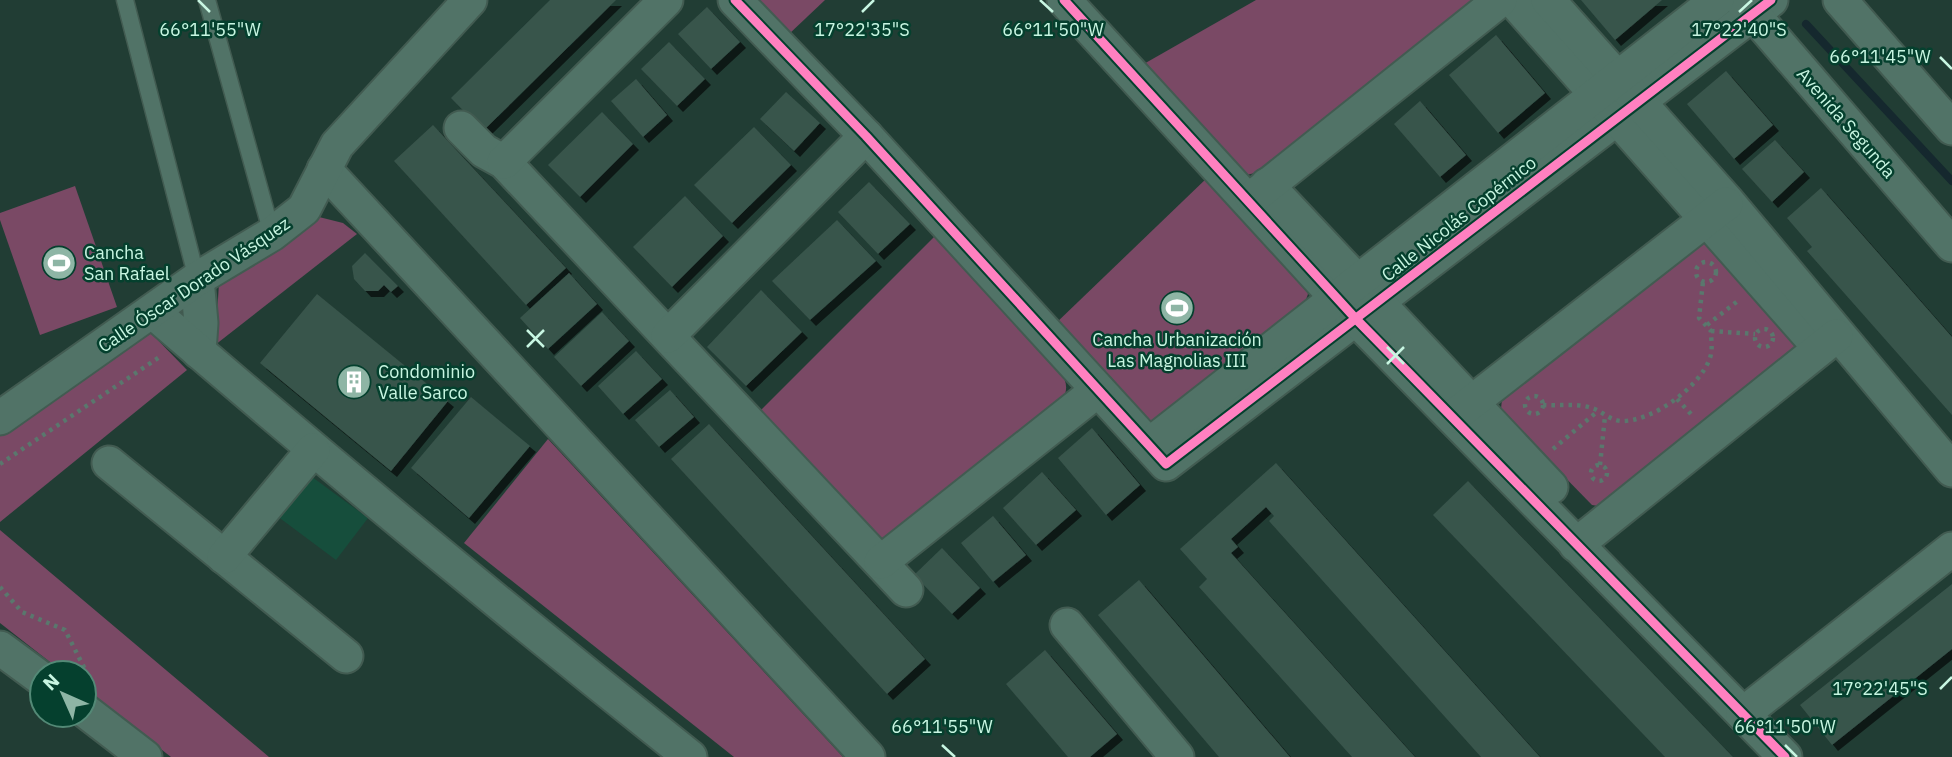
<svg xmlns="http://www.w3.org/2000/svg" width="1952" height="757" viewBox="0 0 1952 757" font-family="'IBM Plex Sans',sans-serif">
  <defs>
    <filter id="shadow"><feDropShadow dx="6" dy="6" stdDeviation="0" flood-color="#0009"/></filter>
  </defs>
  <rect width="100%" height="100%" fill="#213d34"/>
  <path fill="#164e3c" d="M308 474 368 518 336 560 277 516Z"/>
  <g fill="#7a4965">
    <path d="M755 0H825L788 35Z"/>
    <path d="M1256 0H1478L1258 172 1247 175 1237 171 1142 65Z"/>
    <path d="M1209 176 1304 280 1308 294 1303 308 1160 422 1144 419 1053 326Z"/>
    <path d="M75 186 117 307 40 335 0 220V213Z"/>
    <path d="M315 216 343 223 357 234 215 345 219 283Z"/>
    <path d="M940 231 1060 371C1067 382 1068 388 1063 400L882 543 758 413Z"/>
    <path d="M1701 241H1709L1797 342 1796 350 1598 506 1592 505 1505 416 1501 409 1502 399Z"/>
    <path d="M147 329 187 370 0 522V431Z"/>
    <path d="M548 439 843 757H734L464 543Z"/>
    <path d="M0 530 269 757H171L84 689V673H64L0 623Z"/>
  </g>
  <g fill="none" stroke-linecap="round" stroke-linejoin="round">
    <path stroke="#15282e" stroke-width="8" d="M1806 24 1952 181"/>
  </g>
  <g fill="#39544b" filter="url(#shadow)">
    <path d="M550 0H616L483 131 451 98Z"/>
    <path d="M1581 0H1662L1615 40Z"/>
    <path d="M707 7 740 42 711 69 678 34Z"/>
    <path d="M1496 35 1545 93 1498 133 1449 75Z"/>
    <path d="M669 42 705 79 677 106 641 69Z"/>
    <path d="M1726 71 1773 125 1734 159 1687 104Z"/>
    <path d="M636 79 667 115 643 137 611 101Z"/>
    <path d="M786 92 820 123 794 151 760 119Z"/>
    <path d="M1420 101 1466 155 1440 177 1394 124Z"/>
    <path d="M602 112 633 144 580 197 548 165Z"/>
    <path d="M433 125 566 268 526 305 394 161Z"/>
    <path d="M754 127 791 165 732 223 694 185Z"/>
    <path d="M1775 140 1804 172 1772 202 1742 169Z"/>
    <path d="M869 182 910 224 878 254 838 212Z"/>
    <path d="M1821 188 1952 337V415L1807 251 1812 247 1787 218Z"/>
    <path d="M685 196 723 236 672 287 633 247Z"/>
    <path d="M837 220 876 261 810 320 772 281Z"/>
    <path d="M365 253 398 286 391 292 384 285 378 291H365L354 279 352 266Z"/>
    <path d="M569 273 597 304 548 349 520 318Z"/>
    <path d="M761 290 802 332 746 386 707 347Z"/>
    <path d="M317 294 448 401 391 471 260 363Z"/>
    <path d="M602 312 629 341 581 386 554 357Z"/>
    <path d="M636 351 662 379 623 414 598 386Z"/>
    <path d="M670 390 694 417 659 447 635 420Z"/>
    <path d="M471 397 530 446 469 518 411 468Z"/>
    <path d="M709 424 925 659 887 694 671 459Z"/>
    <path d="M1092 428 1140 485 1106 515 1058 458Z"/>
    <path d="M1276 463 1540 757H1481L1269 521 1274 516 1266 507 1231 539 1238 547 1231 553 1415 757H1352L1199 587 1207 579 1180 549Z"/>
    <path d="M1042 472 1076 510 1036 545 1003 508Z"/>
    <path d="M1468 481 1733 757H1665L1433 515Z"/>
    <path d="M993 516 1026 555 993 582 961 543Z"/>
    <path d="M942 548 980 588 952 614 914 575Z"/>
    <path d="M1139 580 1290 757H1219L1098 615Z"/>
    <path d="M1952 584V649L1832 745 1800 705Z"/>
    <path d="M1045 650 1117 734 1090 757H1068L1006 684Z"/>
  </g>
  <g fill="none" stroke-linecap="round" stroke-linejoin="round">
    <g stroke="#425b51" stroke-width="19">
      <g id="lane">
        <path d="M125 0 197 279"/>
        <path d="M207 0 272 234"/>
      </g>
    </g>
    <g stroke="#425b51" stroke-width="37">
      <g id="street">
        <path d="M735 0 866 136 1166 464 1771 0"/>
        <path d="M1064 0 1356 319 1785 757"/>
        <path d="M1513 0 1820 348"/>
        <path d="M1548 0 1728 202 1952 470"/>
        <path d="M1741 0 1952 245"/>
        <path d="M1840 0 1952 128"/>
        <path d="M461 128 484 151 504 162 906 590"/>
        <path d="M504 162 666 0"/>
        <path d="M324 169 868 757"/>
        <path d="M1267 185 1551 487"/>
        <path d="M1252 198 1500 0"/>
        <path d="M197 279 201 323 199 352"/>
        <path d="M153 312C329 464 508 612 690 757"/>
        <path d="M668 336 866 136"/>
        <path d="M1454 416 1726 204"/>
        <path d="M0 418 197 279 272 234 304 209 337 145 470 0"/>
        <path d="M1149 445 1717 0"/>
        <path d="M109 463 346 656"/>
        <path d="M1576 545 1836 336"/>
        <path d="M224 557 313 450"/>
        <path d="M881 562 1098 390"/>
        <path d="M1067 625 1177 757"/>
        <path d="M0 648 42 679"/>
        <path d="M84 710 145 757"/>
        <path d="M1743 714 1952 549"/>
      </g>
    </g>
    <g stroke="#5a776d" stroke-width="4.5" stroke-dasharray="3.5 5" stroke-linecap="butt">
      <circle cx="1706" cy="272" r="10"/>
      <path d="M1707 325 1739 300"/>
      <circle cx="1764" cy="338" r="9"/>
      <path d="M1711 331 1755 334"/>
      <circle cx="1534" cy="405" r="9"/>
      <path d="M1677 399 1691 414"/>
      <path d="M1543 405C1558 406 1577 403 1592 408 1602 411 1609 420 1621 421 1652 422 1700 387 1710 358 1713 349 1711 340 1711 331L1699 318 1703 282"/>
      <path d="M1553 449 1598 411"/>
      <path d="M0 464 161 356"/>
      <path d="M1600 465 1605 416"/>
      <circle cx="1599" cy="473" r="8"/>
      <path d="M0 587 22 612 65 630 92 683"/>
    </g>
    <use href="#lane" stroke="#517367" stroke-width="16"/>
    <use href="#street" stroke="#517367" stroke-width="33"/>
    <g stroke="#05402e" stroke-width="13">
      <g id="cycleway">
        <path d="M735 0 866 136 1166 464 1771 0"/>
        <path d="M1064 0 1356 319 1785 757"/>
      </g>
    </g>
    <use href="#cycleway" stroke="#ff80c0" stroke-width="9"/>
  </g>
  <path fill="none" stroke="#c8f6e2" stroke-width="2.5" d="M198 0 210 12M1040 0 1053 12M862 12 874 0M1739 12 1752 0M1940 57 1952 69M527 330 544 347M527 347 544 330M1387 347 1404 364M1387 364 1404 347M1940 689 1952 677M942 745 955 757M1785 745 1797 757"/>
  <defs>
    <g id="stadium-disc" transform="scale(1.75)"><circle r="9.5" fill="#8eb5a5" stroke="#05402e"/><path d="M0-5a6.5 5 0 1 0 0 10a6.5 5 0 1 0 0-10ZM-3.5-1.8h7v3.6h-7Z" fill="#fff"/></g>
    <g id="building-disc" transform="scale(1.75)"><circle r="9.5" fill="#8eb5a5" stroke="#05402e"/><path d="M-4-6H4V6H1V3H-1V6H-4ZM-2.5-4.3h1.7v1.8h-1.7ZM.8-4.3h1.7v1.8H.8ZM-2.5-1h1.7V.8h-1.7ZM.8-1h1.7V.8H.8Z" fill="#fff"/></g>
  </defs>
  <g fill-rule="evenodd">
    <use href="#stadium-disc" x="59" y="263"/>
    <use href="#stadium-disc" x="1177" y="308"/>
    <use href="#building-disc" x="354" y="382"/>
  </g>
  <g text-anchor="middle" stroke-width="5" stroke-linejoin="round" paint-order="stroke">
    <g font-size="18" fill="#c8f6e2" stroke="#05402e">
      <text transform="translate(1846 123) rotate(49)" y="6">Avenida Segunda</text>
      <text transform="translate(1459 219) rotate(-38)" y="6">Calle Nicolás Copérnico</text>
      <text transform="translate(194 285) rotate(-34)" y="6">Calle Óscar Dorado Vásquez</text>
    </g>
    <g font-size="18" fill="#c8f6e2" stroke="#05402e" text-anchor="start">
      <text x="84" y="259">Cancha<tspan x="84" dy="21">San Rafael</tspan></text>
      <text x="1177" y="346" text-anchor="middle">Cancha Urbanización<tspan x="1177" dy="21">Las Magnolias III</tspan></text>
      <text x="378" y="378">Condominio<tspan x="378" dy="21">Valle Sarco</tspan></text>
    </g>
  </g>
  <g font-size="18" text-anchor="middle" fill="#c8f6e2" stroke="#05402e" stroke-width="5" stroke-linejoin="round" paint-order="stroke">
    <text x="210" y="36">66°11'55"W</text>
    <text x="862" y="36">17°22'35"S</text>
    <text x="1053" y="36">66°11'50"W</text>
    <text x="1739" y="36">17°22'40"S</text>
    <text x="1880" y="63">66°11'45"W</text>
    <text x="1880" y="695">17°22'45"S</text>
    <text x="942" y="733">66°11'55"W</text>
    <text x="1785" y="733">66°11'50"W</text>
  </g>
  <g transform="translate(63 694) rotate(315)"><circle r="33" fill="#05402e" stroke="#538976" stroke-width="2"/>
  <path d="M0-5L12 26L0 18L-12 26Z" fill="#8eb5a5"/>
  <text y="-10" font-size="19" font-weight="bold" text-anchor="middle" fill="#c8f6e2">N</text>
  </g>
</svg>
